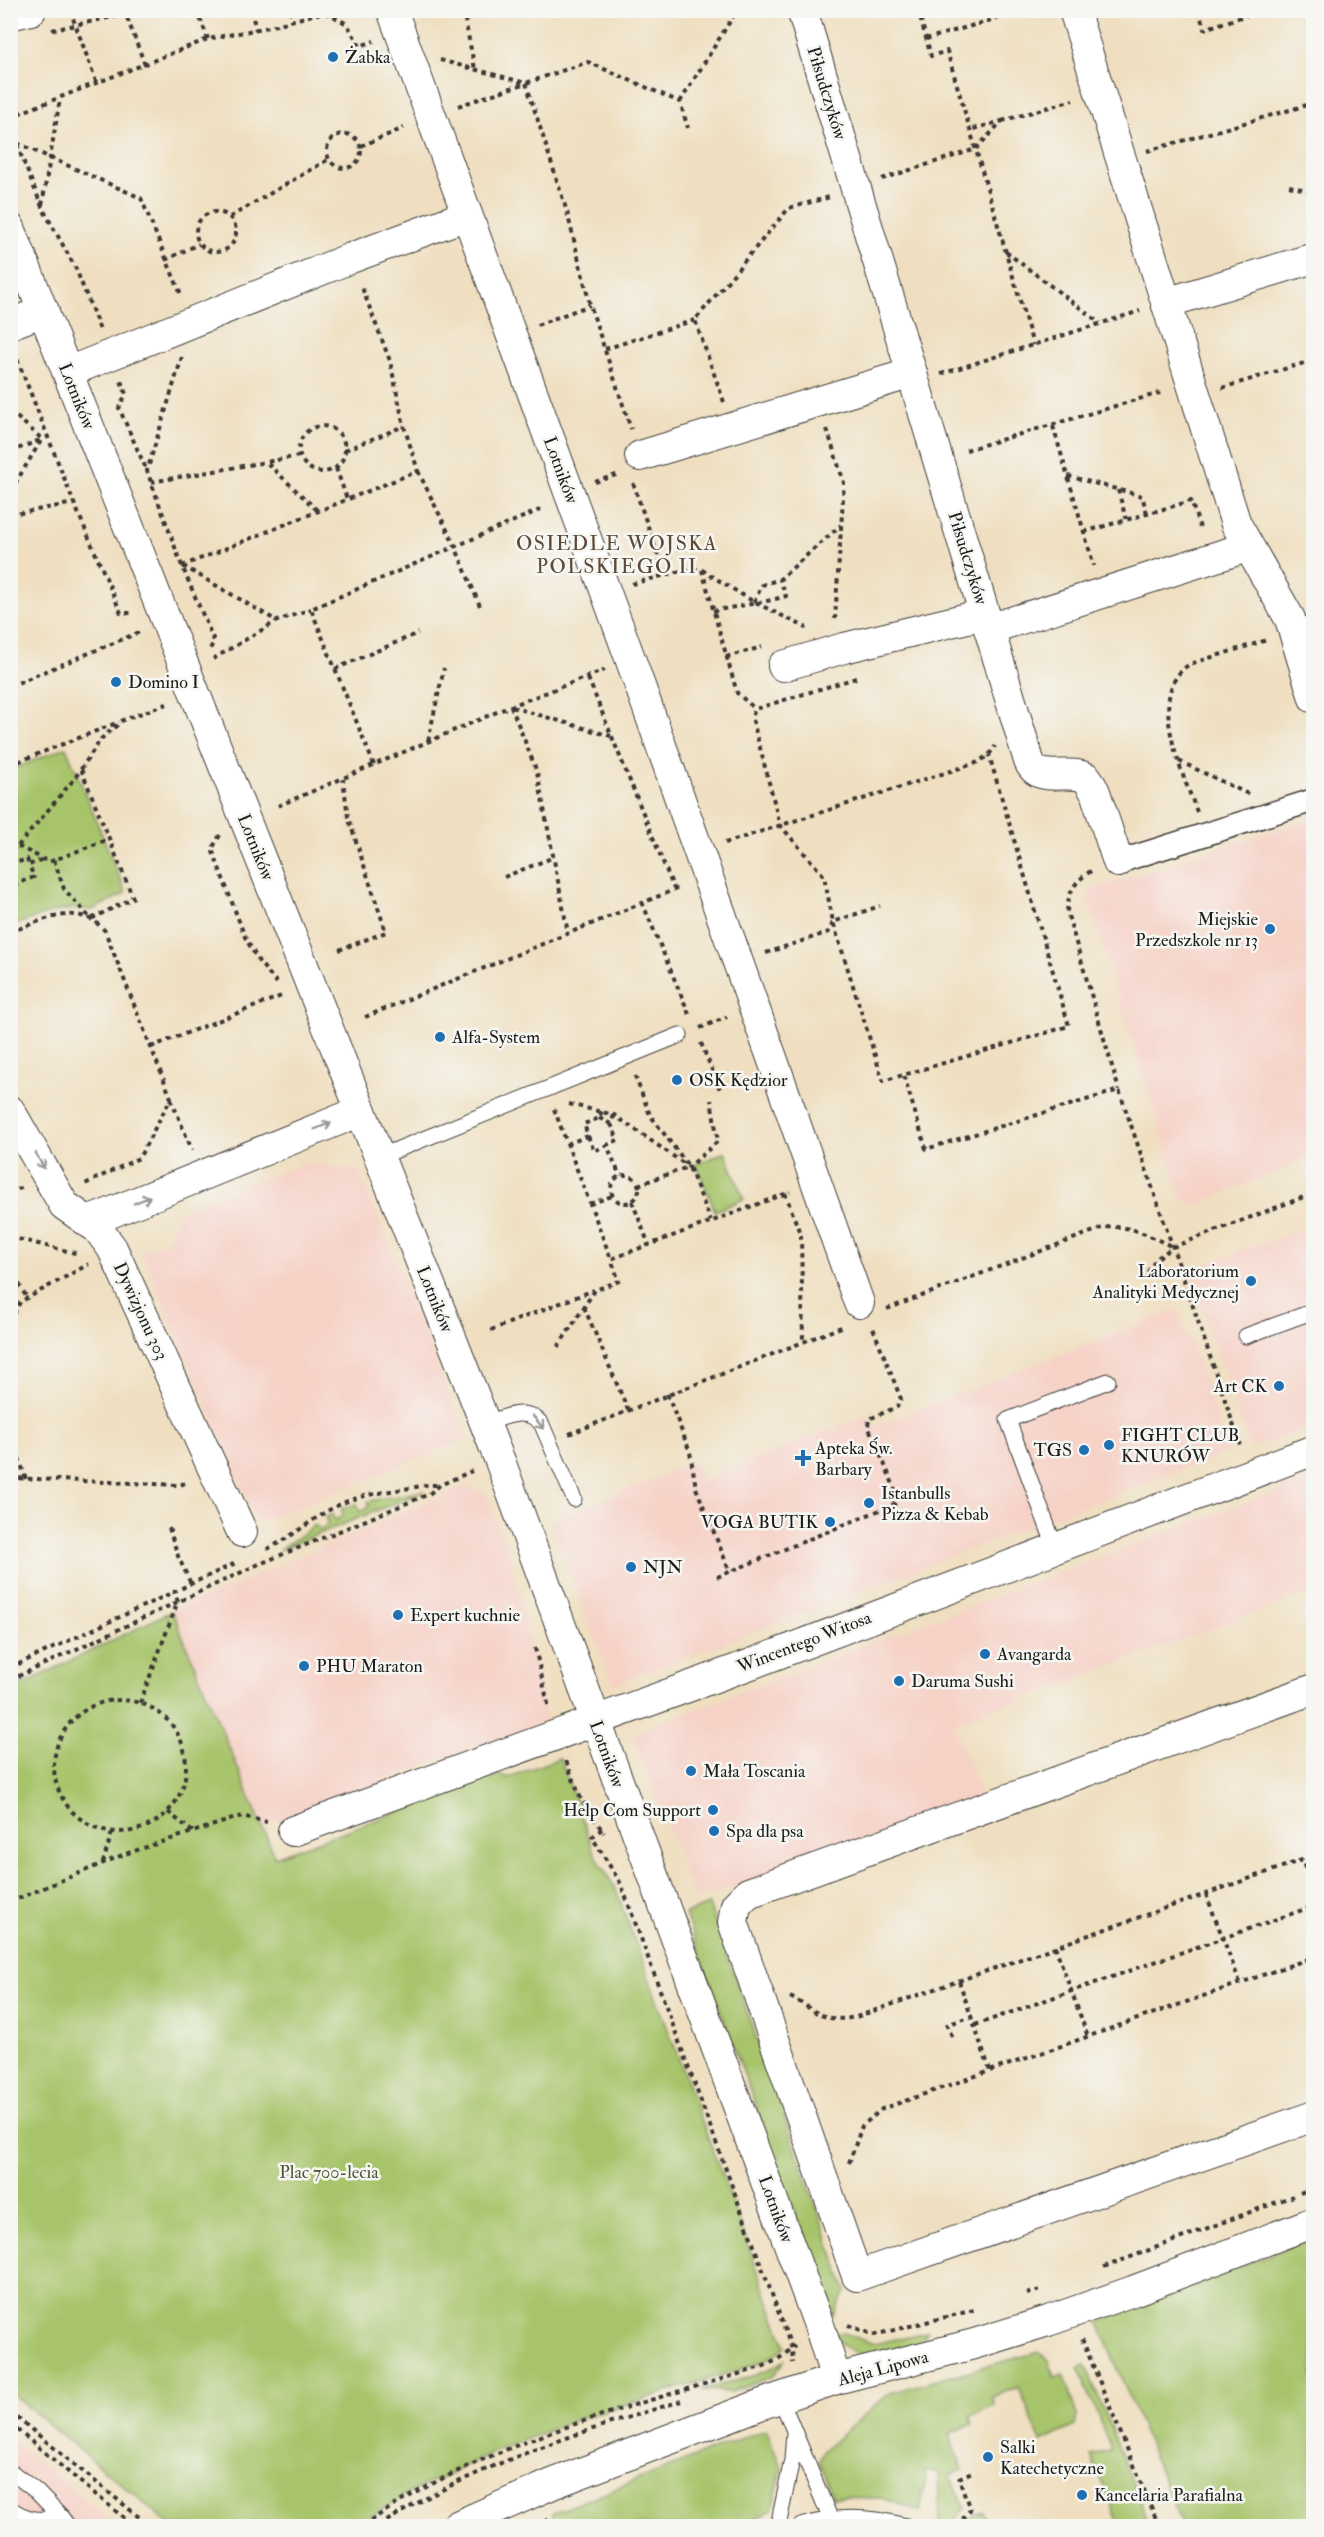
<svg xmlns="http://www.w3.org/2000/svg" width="1324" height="2537" viewBox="0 0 1324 2537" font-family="'IM FELL Double Pica',serif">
  <rect width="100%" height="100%" fill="#f6f6f2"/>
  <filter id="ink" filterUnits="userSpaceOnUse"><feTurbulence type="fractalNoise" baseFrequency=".0167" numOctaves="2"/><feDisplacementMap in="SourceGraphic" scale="12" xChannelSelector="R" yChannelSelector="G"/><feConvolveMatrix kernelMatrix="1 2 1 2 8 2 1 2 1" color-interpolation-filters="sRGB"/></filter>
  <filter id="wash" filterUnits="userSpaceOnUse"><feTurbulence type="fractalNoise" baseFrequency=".008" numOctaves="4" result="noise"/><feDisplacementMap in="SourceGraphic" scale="24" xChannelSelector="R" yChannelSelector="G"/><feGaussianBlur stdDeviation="1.35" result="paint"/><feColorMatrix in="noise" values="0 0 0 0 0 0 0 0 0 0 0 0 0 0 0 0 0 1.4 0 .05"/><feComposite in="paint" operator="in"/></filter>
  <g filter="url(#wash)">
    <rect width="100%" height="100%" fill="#efdfc0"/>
    <g fill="#f6d1c6">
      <path d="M1313 819V1157L1193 1206 1181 1197 1088 899 1092 889Z"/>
      <path d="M307 1162 359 1171 467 1439 257 1523 141 1252 168 1241 177 1213Z"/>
      <path d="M1313 1225V1426L1253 1448 1249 1445 1190 1274 1202 1265Z"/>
      <path d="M1178 1309 1230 1451 613 1685 550 1522 693 1462 701 1482 868 1414 873 1427Z"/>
      <path d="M1313 1477V1592L953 1724 979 1790 974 1803 695 1900 632 1733Z"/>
      <path d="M466 1485 487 1496 511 1559 547 1720 263 1826 172 1611Z"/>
      <path d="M10 2438 112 2522 117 2526H11Z"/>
    </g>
    <g fill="#a7c46b" stroke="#627044" stroke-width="1.5">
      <path d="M66 747 126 893 92 910 77 908 53 912 11 926V770Z"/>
      <path d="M725 1152 744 1199 715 1211 696 1164Z"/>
      <path d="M425 1491 279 1550 315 1525 320 1530 328 1523 325 1518 332 1514 335 1520 344 1516 341 1509 357 1504 360 1511 369 1507 368 1501Z"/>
      <path d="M172 1611 275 1857 500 1774 507 1778 560 1758 594 1852 616 1890 786 2347 775 2355 755 2365 578 2419 496 2451 409 2493 356 2526H172L11 2393V1690Z"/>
      <path d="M709 1905 846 2290 833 2316 685 1914Z"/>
      <path d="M1313 2238V2526H1182L1098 2321Z"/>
      <path d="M927 2332 919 2345C891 2351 852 2368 835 2334L844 2333 874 2344Z"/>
      <path d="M1038 2352 1049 2360 1054 2377 1063 2374 1077 2416 1075 2426 1041 2442 1019 2387 992 2397 995 2406 970 2416 973 2424 949 2433 963 2470 950 2476 965 2509 951 2526H946L940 2521 938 2480 941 2473 925 2471 926 2479 920 2511 881 2498 833 2497 819 2462 824 2450 890 2393Z"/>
      <path d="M785 2359 774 2376 731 2392 702 2390C729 2382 763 2377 785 2359Z"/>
      <path d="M1085 2365 1090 2376 1150 2526H1119L1091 2456 1111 2449 1079 2368Z"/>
      <path d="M766 2429 782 2469 772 2510 742 2526H557L552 2520 553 2513Z"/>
      <path d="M983 2512 989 2526H963L974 2515Z"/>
    </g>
  </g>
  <g filter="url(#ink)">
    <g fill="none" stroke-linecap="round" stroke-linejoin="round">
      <g stroke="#3c3935" stroke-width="17">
        <g id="service">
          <path d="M379 1157 680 1035"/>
          <path d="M1246 1336 1314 1311"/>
          <path d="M485 1424C504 1417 528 1405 542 1425L574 1499"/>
          <path d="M1055 1547 1008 1420 1108 1381"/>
          <path d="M780 2397 831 2520"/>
          <path d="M10 2471 36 2491 61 2517"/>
          <path d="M10 2508C27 2521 41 2521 61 2517L68 2526"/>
          <path d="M778 2526 792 2460 794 2433"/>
          <path d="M801 2526C836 2515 871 2516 906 2526"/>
        </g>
      </g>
      <g stroke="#3c3935" stroke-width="25">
        <path id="pedestrian" d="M1118 862 1314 800"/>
      </g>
      <g stroke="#3c3935" stroke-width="32">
        <g id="minor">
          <path d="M392 10 630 658 859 1303"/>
          <path d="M802 10 1029 761C1039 785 1068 768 1087 778L1095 792 1118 862"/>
          <path d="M1074 10 1236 524 1290 619 1314 698"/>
          <path d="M10 15 31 10"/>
          <path d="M10 228 500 1461 820 2328 836 2379"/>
          <path d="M1166 303 1314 258"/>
          <path d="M10 324 44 311"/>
          <path d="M68 372 351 258 467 215"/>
          <path d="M640 456 912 373"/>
          <path d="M989 629 1247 547"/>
          <path d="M783 666 844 648 984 614"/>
          <path d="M10 1111 64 1205 97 1228 112 1248 242 1532"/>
          <path d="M88 1222 361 1111"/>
          <path d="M1314 1689 748 1893 736 1905 733 1922 857 2276 1314 2116"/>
          <path d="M293 1831 751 1664 1314 1450"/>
          <path d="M457 2526 552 2484 762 2404 836 2379 974 2344 1048 2321 1133 2291 1314 2222"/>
        </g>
      </g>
      <g stroke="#3c3935" stroke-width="4" stroke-dasharray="4.5 4.5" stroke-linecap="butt">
        <path d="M70 10 97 84"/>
        <path d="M124 10 145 65"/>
        <path d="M197 10 208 39"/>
        <path d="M251 10 256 30"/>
        <path d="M290 10 293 21"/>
        <path d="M463 10 475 69"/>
        <path d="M918 10 931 56 947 51 1033 345"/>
        <path d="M1199 10 1204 29 1263 10"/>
        <path d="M52 30 145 10"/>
        <path d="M926 39 1026 10"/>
        <path d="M440 60 526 83 588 62 680 102 688 128"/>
        <path d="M1314 71 1310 73 1314 85"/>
        <path d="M680 102 737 10"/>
        <path d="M458 106 526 83 567 212 590 305 631 429"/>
        <path d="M10 117 208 39 269 27 316 14H330L347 24 360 46 374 41"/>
        <path d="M1002 121 1073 100"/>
        <path d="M10 128 42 207 76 269 100 330"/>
        <circle cx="344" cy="151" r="17"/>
        <path d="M17 143 141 198 182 297"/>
        <path d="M361 146 404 128"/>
        <path d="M1147 151 1314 103"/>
        <path d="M882 179 976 149 1002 121 970 130"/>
        <path d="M1289 186 1314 192"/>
        <path d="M42 205 60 99"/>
        <circle cx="216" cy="232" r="20"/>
        <path d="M230 217 329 159"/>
        <path d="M1006 252 1100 323"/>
        <path d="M165 260 199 244"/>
        <path d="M537 325 590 305"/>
        <path d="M605 349 695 320"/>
        <path d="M14 351 74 503 121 613H131"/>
        <path d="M182 357 147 471 182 566 214 641 210 649"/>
        <path d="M941 374 1140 311"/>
        <path d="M121 381 126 394 119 408 147 471"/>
        <path d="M1222 388 1314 360"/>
        <path d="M724 402 695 320 789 208 830 197"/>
        <path d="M10 411 42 439 10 492"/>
        <circle cx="322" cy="449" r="23"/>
        <path d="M1053 426 1094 566"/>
        <path d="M827 429 844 483 835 619"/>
        <path d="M345 450 404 426"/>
        <path d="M966 450 1163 392"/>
        <path d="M10 452 40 440"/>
        <path d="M299 456 266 462 318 511"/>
        <path d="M336 468 347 499"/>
        <path d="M418 471 455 546 480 606"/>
        <path d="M1068 476 1142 496 1147 513"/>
        <path d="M151 482 266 462"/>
        <path d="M595 482 619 474"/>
        <path d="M633 483 665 576"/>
        <path d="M1118 490 1126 519"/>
        <path d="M10 515 74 503"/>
        <path d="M1084 532 1191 501 1201 531"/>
        <path d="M182 566 418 471 404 426 390 361 361 285"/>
        <path d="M183 566 277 621"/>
        <path d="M702 570 754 602 807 628"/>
        <path d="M632 584 692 568 702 570 737 693 755 709"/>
        <path d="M754 602 762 585 780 579 841 525"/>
        <path d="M713 611C737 606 764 603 786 596L780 579"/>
        <path d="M726 657 762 647"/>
        <path d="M213 659 277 621 311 609"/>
        <path d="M335 669 418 633"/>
        <path d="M588 678 674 889"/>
        <path d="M856 678 755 709 752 717 780 825 824 876 833 922 883 1081 1069 1026 989 755"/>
        <path d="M10 686 140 632"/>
        <path d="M511 706 537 772 568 933"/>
        <path d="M512 707 611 736"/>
        <path d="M428 741 444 668"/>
        <path d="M1179 761 1248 794"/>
        <path d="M10 765 119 722"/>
        <path d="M374 765 311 609 544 508"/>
        <path d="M278 806 511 706 605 670"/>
        <path d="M1197 812C1183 774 1144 692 1190 664L1267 640"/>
        <path d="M220 835 212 849 245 937 259 962 277 983"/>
        <path d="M10 842 49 862 109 839"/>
        <path d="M725 843 976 763 989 755 995 746"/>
        <path d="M18 846 75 778 101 739 123 720 169 703"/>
        <path d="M54 860 64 889 91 919 133 898 81 769"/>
        <path d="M10 865 27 859 29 865"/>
        <path d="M10 869 16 884"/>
        <path d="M1091 871C1074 882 1068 892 1067 912L1119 1090"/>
        <path d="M504 877 554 857"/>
        <path d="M642 902 689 1014"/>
        <path d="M10 913 17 891 16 884 34 877 29 865 43 859"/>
        <path d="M10 932C42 921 79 900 105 931L171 1098 139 1158 85 1184"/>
        <path d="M339 950 386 932 348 817 343 779"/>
        <path d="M766 953 829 932 833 922 880 906"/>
        <path d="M365 1017 681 887"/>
        <path d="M700 1028 727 1017"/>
        <path d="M701 1043 721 1092"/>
        <path d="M151 1047 284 995"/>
        <path d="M635 1076 650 1115 689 1167 711 1221"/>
        <path d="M904 1076 926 1149 1119 1090 1241 1447"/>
        <path d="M171 1099 192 1150"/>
        <path d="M569 1104 614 1115 689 1167 718 1141 711 1100"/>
        <path d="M554 1109 611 1259 790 1192"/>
        <path d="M614 1115 611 1124 618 1140 607 1145 620 1176"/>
        <path d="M599 1118 611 1124"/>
        <path d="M588 1136 594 1151 607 1145"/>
        <path d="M567 1144 588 1136 584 1124 599 1118 602 1111"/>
        <circle cx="625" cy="1189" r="14"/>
        <path d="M638 1185 688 1167"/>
        <path d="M785 1193 801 1236 803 1341"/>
        <path d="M10 1194 22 1187"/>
        <path d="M632 1201 649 1245"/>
        <path d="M590 1204 612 1196"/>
        <path d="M10 1237 79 1254"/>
        <path d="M10 1268 27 1298"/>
        <path d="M1143 1280 1156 1259 1173 1247 1314 1193"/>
        <path d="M584 1307 628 1410"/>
        <path d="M887 1309 1102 1228C1129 1223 1149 1236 1173 1247"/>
        <path d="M10 1322 20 1302 89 1264"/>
        <path d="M491 1330 594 1290"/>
        <path d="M558 1347 595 1290 619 1281 611 1259"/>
        <path d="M667 1394 690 1452 696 1488 730 1572"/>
        <path d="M10 1432 26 1479"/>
        <path d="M569 1434 844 1326"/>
        <path d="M10 1478 179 1485 189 1482"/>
        <path d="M169 1528 178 1556 191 1584"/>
        <path d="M267 1549C294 1537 315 1515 343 1503 368 1492 399 1491 426 1485H439"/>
        <path d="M717 1577 897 1503 899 1498 868 1426 869 1419 897 1407 901 1399 873 1328"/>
        <path d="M535 1648 549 1708"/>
        <path d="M10 1668 238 1562"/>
        <path d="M10 1680 257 1565 429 1494 440 1485 472 1471"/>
        <circle cx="120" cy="1766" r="66"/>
        <path d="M140 1703 178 1601 174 1592"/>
        <path d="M566 1761 581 1799 604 1833"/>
        <path d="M168 1812 193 1832"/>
        <path d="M602 1829 592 1837 621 1884 792 2349 793 2363"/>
        <path d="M103 1863 112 1832"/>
        <path d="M1206 1894 1240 1983"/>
        <path d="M10 1902 125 1854 242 1816 267 1822"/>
        <path d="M1055 1946 1088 2037"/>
        <path d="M959 1981 990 2071"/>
        <path d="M790 1997C816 2010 823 2024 856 2017L1302 1860 1314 1891"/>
        <path d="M975 2025 1314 1906"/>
        <path d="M952 2036 947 2025 972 2016"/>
        <path d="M849 2163 862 2126 882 2109 1314 1957"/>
        <path d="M1300 2193 1314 2188"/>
        <path d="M1104 2267 1293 2196"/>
        <path d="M1027 2294 1043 2289"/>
        <path d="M848 2325 874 2335 974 2310"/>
        <path d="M1082 2339 1159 2526"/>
        <path d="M10 2412 150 2526"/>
        <path d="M10 2424 134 2526"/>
        <path d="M546 2519 552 2526"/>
        <path d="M363 2526C481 2443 626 2408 762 2367L777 2360 795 2346"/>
        <path d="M379 2526C472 2466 577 2433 681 2401"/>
        <path d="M957 2526 970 2510 959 2478 974 2471"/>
      </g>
      <use href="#service" stroke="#fff" stroke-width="15"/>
      <use href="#pedestrian" stroke="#fff" stroke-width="22"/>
      <use href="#minor" stroke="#fff" stroke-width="30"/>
    </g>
    <defs><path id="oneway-shaft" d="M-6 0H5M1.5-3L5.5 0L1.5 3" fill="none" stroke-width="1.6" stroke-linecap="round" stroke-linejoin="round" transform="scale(1.5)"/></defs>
    <g stroke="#999">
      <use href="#oneway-shaft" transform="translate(323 1126) rotate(-22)"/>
      <use href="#oneway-shaft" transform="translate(40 1161) rotate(62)"/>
      <use href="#oneway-shaft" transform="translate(142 1200) rotate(-23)"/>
      <use href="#oneway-shaft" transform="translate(538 1422) rotate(50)"/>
    </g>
  </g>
  <g fill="#1f6fb2" stroke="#f6f6f2" stroke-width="2">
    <circle cx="333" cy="57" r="6"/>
    <circle cx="116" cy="682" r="6"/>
    <circle cx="1270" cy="929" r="6"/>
    <circle cx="440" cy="1037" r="6"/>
    <circle cx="677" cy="1080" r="6"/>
    <circle cx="1251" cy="1281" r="6"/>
    <circle cx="1279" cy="1386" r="6"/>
    <circle cx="1109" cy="1445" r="6"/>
    <circle cx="1084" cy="1450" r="6"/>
    <path d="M800 1449h6v6h6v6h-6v6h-6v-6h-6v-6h6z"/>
    <circle cx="869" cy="1503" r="6"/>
    <circle cx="830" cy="1522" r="6"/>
    <circle cx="631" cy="1567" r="6"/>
    <circle cx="398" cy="1615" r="6"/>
    <circle cx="985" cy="1654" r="6"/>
    <circle cx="304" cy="1666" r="6"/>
    <circle cx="899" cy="1681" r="6"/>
    <circle cx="691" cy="1771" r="6"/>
    <circle cx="713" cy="1810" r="6"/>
    <circle cx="714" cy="1831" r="6"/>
    <circle cx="988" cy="2457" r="6"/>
    <circle cx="1082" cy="2495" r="6"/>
  </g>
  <g text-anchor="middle" stroke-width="5" stroke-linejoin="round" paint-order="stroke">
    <g font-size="18" fill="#1c1c1c" stroke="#f6f6f2" text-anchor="start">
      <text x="345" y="63">Żabka</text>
      <text x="128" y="688">Domino I</text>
      <text x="1258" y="925" text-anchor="end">Miejskie<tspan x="1258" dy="21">Przedszkole nr 13</tspan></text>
      <text x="452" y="1043">Alfa-System</text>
      <text x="689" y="1086">OSK Kędzior</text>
      <text x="1239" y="1277" text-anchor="end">Laboratorium<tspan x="1239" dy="21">Analityki Medycznej</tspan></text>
      <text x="1267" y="1392" text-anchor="end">Art CK</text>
      <text x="1121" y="1441">FIGHT CLUB<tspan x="1121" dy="21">KNURÓW</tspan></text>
      <text x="815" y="1454">Apteka Św.<tspan x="815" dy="21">Barbary</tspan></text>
      <text x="1072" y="1456" text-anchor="end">TGS</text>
      <text x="881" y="1499">Istanbulls<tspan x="881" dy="21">Pizza &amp; Kebab</tspan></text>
      <text x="818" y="1528" text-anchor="end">VOGA BUTIK</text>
      <text x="643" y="1573">NJN</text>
      <text x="410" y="1621">Expert kuchnie</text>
      <text x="997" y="1660">Avangarda</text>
      <text x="316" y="1672">PHU Maraton</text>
      <text x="911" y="1687">Daruma Sushi</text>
      <text x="703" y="1777">Mała Toscania</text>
      <text x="701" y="1816" text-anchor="end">Help Com Support</text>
      <text x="726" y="1837">Spa dla psa</text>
      <text x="1000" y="2453">Salki<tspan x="1000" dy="21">Katechetyczne</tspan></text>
      <text x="1094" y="2501">Kancelaria Parafialna</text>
    </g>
    <g font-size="18" fill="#1c1c1c" stroke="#f6f6f2">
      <text transform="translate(827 93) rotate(73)" y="6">Piłsudczyków</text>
      <text transform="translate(77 396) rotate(68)" y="6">Lotników</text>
      <text transform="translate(561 470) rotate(70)" y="6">Lotników</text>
      <text transform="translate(968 558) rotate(73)" y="6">Piłsudczyków</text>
      <text transform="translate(256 847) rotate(68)" y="6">Lotników</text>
      <text transform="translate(435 1299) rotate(68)" y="6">Lotników</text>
      <text transform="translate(141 1311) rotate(65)" y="6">Dywizjonu 303</text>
      <text transform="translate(804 1642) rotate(-21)" y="6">Wincentego Witosa</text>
      <text transform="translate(607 1754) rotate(70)" y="6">Lotników</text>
      <text transform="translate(776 2209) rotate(70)" y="6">Lotników</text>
      <text transform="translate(883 2368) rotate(-15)" y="6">Aleja Lipowa</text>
    </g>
    <g font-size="18" fill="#4d5738" stroke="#f6f6f2">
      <text x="329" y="2178">Plac 700-lecia</text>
    </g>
    <g font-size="20" letter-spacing="1.5" fill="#5d4938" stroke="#f6f6f2">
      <text x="617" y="550">OSIEDLE WOJSKA<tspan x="617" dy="23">POLSKIEGO II</tspan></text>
    </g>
  </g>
  <rect width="1324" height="2537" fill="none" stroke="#f6f6f2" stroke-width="36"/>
</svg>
